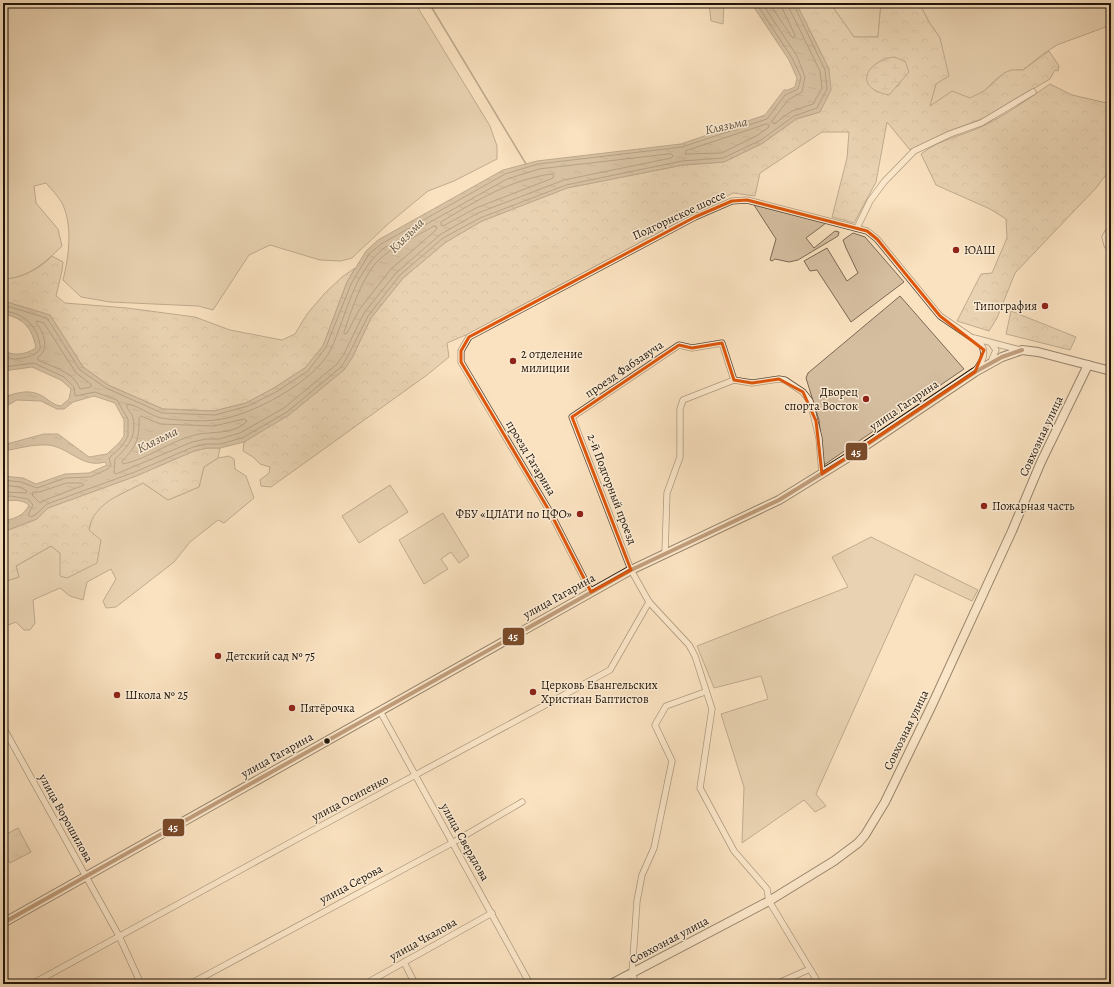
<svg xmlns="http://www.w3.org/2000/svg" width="1114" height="987" viewBox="0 0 1114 987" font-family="Alegreya,serif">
  <defs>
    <pattern id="forest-crowns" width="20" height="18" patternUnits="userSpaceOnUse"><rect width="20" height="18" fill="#d5bea0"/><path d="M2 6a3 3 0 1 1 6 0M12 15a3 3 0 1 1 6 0" fill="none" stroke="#b7a288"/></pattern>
    <pattern id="wetland-marsh" width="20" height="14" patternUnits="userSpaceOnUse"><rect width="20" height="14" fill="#d5bea0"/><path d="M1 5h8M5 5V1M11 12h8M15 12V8" fill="none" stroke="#b7a288"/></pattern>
    <pattern id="park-tufts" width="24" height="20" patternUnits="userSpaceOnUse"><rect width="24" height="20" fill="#d5bea0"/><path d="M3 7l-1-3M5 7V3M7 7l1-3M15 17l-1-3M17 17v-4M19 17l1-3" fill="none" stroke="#b7a288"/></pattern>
    <pattern id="water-ripples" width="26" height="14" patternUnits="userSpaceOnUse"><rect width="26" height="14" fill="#b09b81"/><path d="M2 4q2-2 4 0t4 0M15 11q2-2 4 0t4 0" fill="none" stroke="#8f7d68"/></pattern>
  </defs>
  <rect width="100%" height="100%" fill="#fae1bf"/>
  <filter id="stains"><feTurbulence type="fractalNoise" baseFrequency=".005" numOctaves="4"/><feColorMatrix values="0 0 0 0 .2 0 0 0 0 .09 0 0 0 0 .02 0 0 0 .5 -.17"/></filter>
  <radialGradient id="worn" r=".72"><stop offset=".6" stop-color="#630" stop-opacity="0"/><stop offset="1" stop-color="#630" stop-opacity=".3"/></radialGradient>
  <g fill="#d5bea0" stroke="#7a6954">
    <path d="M3 3H415L490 126 497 146V159L454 181 428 191 388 224 352 258 341 261 320 260 270 245 249 255 213 310 198 306 110 302 81 297 63 280C69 256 73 225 62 203 58 196 51 189 46 183L34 186 36 203 58 229 62 246C46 262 27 279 3 279Z"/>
    <path d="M709 3H724L723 24 711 21Z"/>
    <path d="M830 3H881L878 37H854Z"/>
    <path d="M919 3H1111V25L1057 45 1043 54 1023 70C994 69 994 90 970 99 957 103 942 104 929 106L936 84 940 38 929 22Z"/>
    <path d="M754 205 826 223 806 238 814 248 835 231 839 232 838 236 798 260 789 262 775 259 772 261 770 260 776 239Z"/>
    <path d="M853 233 865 237 904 282 851 322 817 270 810 271 804 261 827 248 847 281 858 273 846 248 843 240Z"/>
    <path d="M900 296 964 369 824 465 819 420 806 378 808 373Z"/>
    <path d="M1049 417 1052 419 1034 453 1031 452Z"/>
    <path d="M229 456 234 459 235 469 246 476 254 498 224 523 218 520 190 542 174 562 116 607 106 608 103 601 116 579 111 569 87 582 83 600 70 596 60 588 33 600 35 623 30 630H24L16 622 3 627V582L19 577 16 566 51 546 60 553 89 530 93 514 109 500 143 483 168 500 199 487 204 467 218 458Z"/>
    <path d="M390 485 408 512 359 543 342 516Z"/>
    <path d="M443 513 469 556 459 563 451 552 441 559 448 569 424 584 399 540Z"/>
    <path d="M871 537 978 590 972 601 915 574 816 794 826 806 815 812 804 800 742 843 744 787 721 714 768 699 761 676 714 688 697 646 848 587 832 557Z"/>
  </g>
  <g fill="url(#forest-crowns)" stroke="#7a6954" fill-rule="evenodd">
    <path d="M796 3H830L854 37H878L881 3H919L929 22 940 38 949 76 936 84 930 106 952 91 970 98 984 91 1004 73 1011 70H1023L1049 51 1059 66 1058 71 1055 70 1050 79 984 118 949 131 910 150 887 122 876 182 854 223 832 217 847 158 849 132H822L760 173 755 196 733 193 468 334 447 343 449 357 427 375 271 487 261 486 260 480 269 473 270 467 260 464 253 457 243 451 244 442 343 370 352 358 371 318 403 278 446 242 482 221 567 188 683 165 724 162 763 143 796 119 820 112 829 69ZM888 58 904 76 898 86 877 92 868 84C869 68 873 65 888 58Z"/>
    <path d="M1050 84 1072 95 1111 104V168L1096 188 1015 273 997 318 989 331 957 321 981 274 992 273 1007 238 1006 219 990 209 936 185 921 154C941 138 964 136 985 125 1008 114 1029 98 1050 84Z"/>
    <path d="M52 256 63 262 62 271 56 296 65 303 127 308 195 317 230 330 282 340 295 334 307 314 325 293 342 277 355 268 347 282 323 346 305 368 274 388 246 403 214 411 163 409 108 385 83 367 50 315 3 301V279C20 279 40 269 52 256Z"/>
    <path d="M1011 311 1076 337 1070 350 1006 334Z"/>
    <path d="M207 448H220L218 458 204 467 199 487 168 500 143 483C122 494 93 503 89 530L101 540 97 563 67 578 60 576V553L51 546 16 566 19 577 3 582V532L37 519 48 508 136 476 194 451Z"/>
  </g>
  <path fill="url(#wetland-marsh)" stroke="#7a6954" d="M894 57 905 61 909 72 889 95C852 88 866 61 894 57Z"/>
  <path fill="url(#park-tufts)" stroke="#7a6954" d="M18 828 31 852 10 863 3 850V836Z"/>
  <path fill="url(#water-ripples)" stroke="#766551" d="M751 3H796L829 69 831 90 820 112 796 119 763 143 724 162 683 165 567 188 482 221 446 242 403 278 371 318 352 358 344 370 289 415 244 442 220 448H207L194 451 136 476 48 508 37 519 3 532V521C14 519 24 516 29 505 24 500 10 499 3 502V476L23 478 36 484 65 474 89 473 107 465 105 462C82 469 68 446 47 445 33 444 17 449 3 451V445L44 434H58L89 457 107 454 119 443 124 436V420L115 403 94 396 73 402 64 409H57L41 401 17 400 3 408V397C14 394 27 389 38 394 47 397 51 405 61 406L69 399 71 389 61 380 32 367 3 371V351C16 356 24 355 36 348 32 328 24 318 3 314V301L50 315 83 367 108 385 163 409 214 411 246 403 274 388 305 368 323 346 347 282 366 251 378 240 503 170 537 161 681 144 765 115 784 90H788L795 87 797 78 789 60Z"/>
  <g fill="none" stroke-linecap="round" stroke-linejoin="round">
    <g stroke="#685844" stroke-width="1">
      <path d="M762 3 797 56 805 77 802 92 788 100 772 121 774 124 792 111 813 104 822 88 820 71 789 8 788 3"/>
      <path d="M769 3 792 37 794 38 795 35 783 10 782 3"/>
      <path d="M767 124 769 125V127L758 135 722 153 685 154 686 151Z"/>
      <path d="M671 154 673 156 671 158 564 180 478 213 441 234 396 273 364 313 344 354 337 364 284 408 240 433 219 439H206L192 442 116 474 114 473 115 459C127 448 137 437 133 418 132 412 126 410 127 404 138 405 149 415 161 418 172 420 204 422 215 420 250 417 316 381 331 349 347 314 353 273 384 248L507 179 539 169Z"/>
      <path d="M552 174 554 175 553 178 476 208 443 226 441 225V222C476 201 511 179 552 174Z"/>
      <path d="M434 226 437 227 436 230 391 269 359 310 347 333 344 334V332C351 312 363 274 379 260 394 245 416 237 434 226Z"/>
      <path d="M3 305 47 318 80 370 106 388 162 413 215 415 248 406 276 392 308 371 326 347 351 284 369 254 381 244 505 174 538 164 682 147 767 119 785 95 798 89 801 77 792 58 756 3"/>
      <path d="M3 311C20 312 35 323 39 340 39 342 41 346 40 349 37 356 18 360 12 359 9 358 6 356 3 355"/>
      <path d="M37 321 44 323 76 373 91 384V387L80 389C73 371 54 368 38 360V357C50 349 44 333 37 324Z"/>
      <path d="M3 367 34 363 64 377 74 387 75 396 95 392 117 400 128 419V436L122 446 109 458 111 465 108 469 90 477 65 478 37 488 21 482 3 480"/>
      <path d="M141 416 160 424 214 426 244 419 247 421C235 435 211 431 195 435 170 441 148 459 123 464L122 461C136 448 140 437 139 418Z"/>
      <path d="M67 483H82L84 485 45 500 40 503 32 495 33 492H39Z"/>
      <path d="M3 485 20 487 27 491 26 493 3 492"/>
      <path d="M3 497 11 496 28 499 33 505 28 515 31 517 35 515 47 504 135 472 193 447 206 444H220L242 438 287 412 341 367 348 356 368 316 400 275 443 238 480 218 566 185 682 161 723 158 761 140 794 116 817 108 827 89 825 70 793 3"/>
    </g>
    <path stroke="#766551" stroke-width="1.5" d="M429 3 526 164"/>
    <g stroke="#564736" stroke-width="7">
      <g id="street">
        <path d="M1111 227 1105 237 1107 245 1111 249"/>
        <path d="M857 228 870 201 884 182 914 151 950 134 981 123 1033 92"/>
        <path d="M974 338 1020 350"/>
        <path d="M991 362 996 350 991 343"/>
        <path d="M1107 369 1111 362"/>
        <path d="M734 380 722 343 692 348 679 345 572 417 631 570 649 602 689 645 695 656 712 709 700 788 734 851 767 889 769 901 819 984"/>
        <path d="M665 552 667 493 680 457V409L683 400 734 380 752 383 779 379 785 380 803 392 810 401 819 438 822 474"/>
        <path d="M591 592 550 512 461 362V351L469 337 695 217 732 201 747 200 867 231 877 239 940 316 981 344C987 354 982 362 976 370"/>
        <path d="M380 711 530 984"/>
        <path d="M3 727 119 936 141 984"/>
        <path d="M404 962 415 984"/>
        <path d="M32 984 306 834 610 670 649 602"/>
        <path d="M190 984 452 843 522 802"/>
        <path d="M365 984 492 913"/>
        <path d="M636 984 632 973 637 901 642 875 654 848 672 761 655 725 666 706 705 692"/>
        <path d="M776 984 810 969"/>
      </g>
    </g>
    <g stroke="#201408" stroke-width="10">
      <g id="secondary">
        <path d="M3 923 631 570 779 500 847 458 975 372 1002 357 1022 350 1038 352 1111 371"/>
        <path d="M611 984 769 901 834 861 858 843 865 835 885 802 932 705 1012 531 1041 462 1088 365"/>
      </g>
    </g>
    <use href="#street" stroke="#fcecd5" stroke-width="5.5"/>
    <use href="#secondary" stroke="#fcecd5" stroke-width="8"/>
    <g stroke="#fcecd5" stroke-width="7">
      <path id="bus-1" d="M3 923 631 570 779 500 847 458 975 372 1002 357 1022 350"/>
    </g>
    <use href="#bus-1" stroke="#7a4b2a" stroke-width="4"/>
  </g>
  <path d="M0 0H1114V987H0ZM747 200 867 231 877 239 940 316 984 350 975 372 822 474 816 421 803 392 779 379 752 383 734 380 722 343 692 348 679 345 572 417 631 570 591 592 550 512 461 362V351L469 337 695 217 732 201Z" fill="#fae1bf" fill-opacity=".55" fill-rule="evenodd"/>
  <path fill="none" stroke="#de560c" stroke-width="3" stroke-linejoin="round" d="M747 200 867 231 877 239 940 316 984 350 975 372 822 474 816 421 803 392 779 379 752 383 734 380 722 343 692 348 679 345 572 417 631 570 591 592 550 512 461 362V351L469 337 695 217 732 201Z"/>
  <g fill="#8f2418" stroke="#fcecd5" stroke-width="1.5">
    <circle cx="956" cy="250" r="4"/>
    <circle cx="1045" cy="306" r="4"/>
    <circle cx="513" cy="361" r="4"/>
    <circle cx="866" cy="399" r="4"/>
    <circle cx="984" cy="506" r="4"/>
    <circle cx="580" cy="514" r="4"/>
    <circle cx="218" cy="656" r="4"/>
    <circle cx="533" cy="692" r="4"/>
    <circle cx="117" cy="695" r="4"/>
    <circle cx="292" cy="708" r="4"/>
  </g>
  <circle fill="#201408" stroke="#fcecd5" stroke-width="1.5" cx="327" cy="741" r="3.5"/>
  <g text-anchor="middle" stroke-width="3" stroke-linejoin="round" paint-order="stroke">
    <g font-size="12" fill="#201408" stroke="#fcecd5">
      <text transform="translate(679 215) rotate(-25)" y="4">Подгорнское шоссе</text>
      <text transform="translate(624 369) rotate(-34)" y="4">проезд Фабзавуча</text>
      <text transform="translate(904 405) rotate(-34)" y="4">улица Гагарина</text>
      <text transform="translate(1041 436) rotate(-65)" y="4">Совхозная улица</text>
      <text transform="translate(531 458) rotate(59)" y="4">проезд Гагарина</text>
      <text transform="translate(612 489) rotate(69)" y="4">2-й Подгорный проезд</text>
      <text transform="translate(559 596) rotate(-29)" y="4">улица Гагарина</text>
      <text transform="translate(906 730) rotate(-64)" y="4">Совхозная улица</text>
      <text transform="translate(277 755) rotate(-29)" y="4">улица Гагарина</text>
      <text transform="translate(350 798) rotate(-28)" y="4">улица Осипенко</text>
      <text transform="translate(66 818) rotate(61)" y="4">улица Ворошилова</text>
      <text transform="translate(465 842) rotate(61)" y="4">улица Свердлова</text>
      <text transform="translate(351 884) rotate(-28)" y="4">улица Серова</text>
      <text transform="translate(423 939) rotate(-29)" y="4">улица Чкалова</text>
      <text transform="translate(669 940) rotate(-28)" y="4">Совхозная улица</text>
    </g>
    <g font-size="12" fill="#201408" stroke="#fcecd5" text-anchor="start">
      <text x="964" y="254">ЮАШ</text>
      <text x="1037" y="310" text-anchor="end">Типография</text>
      <text x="521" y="358">2 отделение<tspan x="521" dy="14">милиции</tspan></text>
      <text x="858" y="396" text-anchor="end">Дворец<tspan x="858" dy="14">спорта Восток</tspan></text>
      <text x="992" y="510">Пожарная часть</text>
      <text x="572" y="518" text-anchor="end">ФБУ «ЦЛАТИ по ЦФО»</text>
      <text x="226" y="660">Детский сад № 75</text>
      <text x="541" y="689">Церковь Евангельских<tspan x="541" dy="14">Христиан Баптистов</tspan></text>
      <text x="125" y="699">Школа № 25</text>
      <text x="300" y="712">Пятёрочка</text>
    </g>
    <g font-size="13" font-style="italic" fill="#61513e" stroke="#fcecd5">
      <text transform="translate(726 125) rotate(-12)" y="5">Клязьма</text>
      <text transform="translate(406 235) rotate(-45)" y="5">Клязьма</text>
      <text transform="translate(157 439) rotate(-26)" y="5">Клязьма</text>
    </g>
  </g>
  <g stroke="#fcecd5" stroke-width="1.5">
    <rect x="845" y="442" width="23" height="19" rx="4" fill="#7a4b2a"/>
    <rect x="502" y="627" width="23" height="19" rx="4" fill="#7a4b2a"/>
    <rect x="162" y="818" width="23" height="19" rx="4" fill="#7a4b2a"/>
  </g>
  <g font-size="11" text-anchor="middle" font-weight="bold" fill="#fff">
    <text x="856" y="456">45</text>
    <text x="513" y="640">45</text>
    <text x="173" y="831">45</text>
  </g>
  <rect width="1114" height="987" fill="none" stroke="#fae1bf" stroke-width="16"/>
  <rect x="4" y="4" width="1106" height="979" fill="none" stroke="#201408" stroke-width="2"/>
  <rect x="8" y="8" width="1098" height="971" fill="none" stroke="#201408"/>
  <rect width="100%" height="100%" filter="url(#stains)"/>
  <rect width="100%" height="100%" fill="url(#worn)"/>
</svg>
